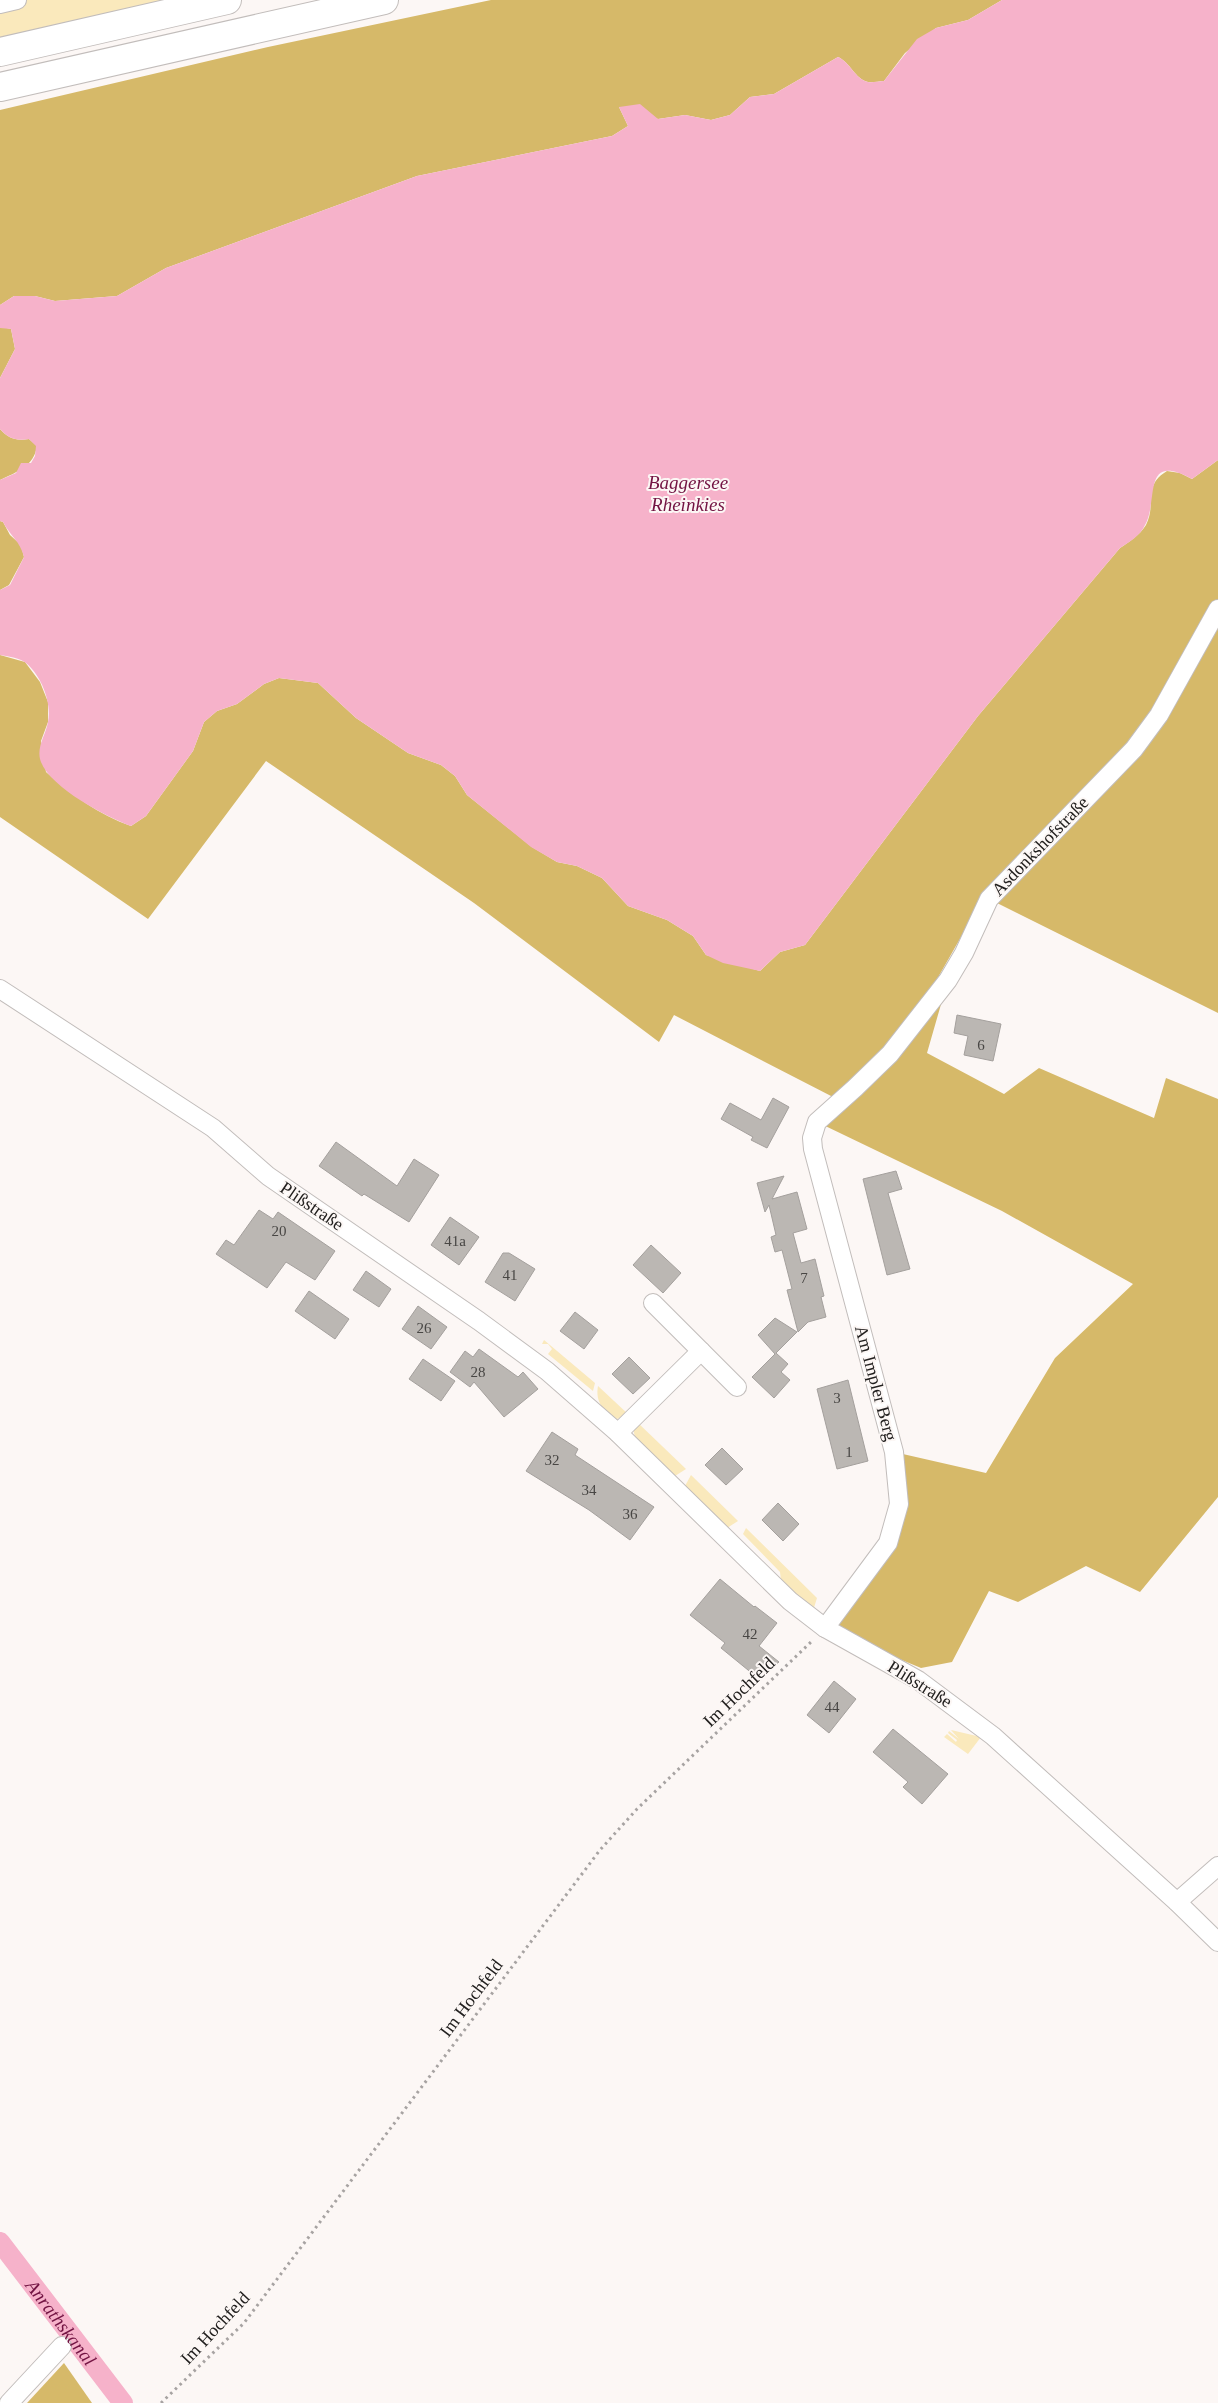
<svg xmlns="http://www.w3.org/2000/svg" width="1218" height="2403" viewBox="0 0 1218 2403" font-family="Georgia,serif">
  <rect width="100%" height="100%" fill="#fcf7f5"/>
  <g fill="#fae9bc">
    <path d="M0 0H170L0 52Z"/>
    <path d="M544 1340 595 1383 593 1391 548 1354 552 1349 548 1344H542Z"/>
    <path d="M598 1386 629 1415 617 1419C603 1412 595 1401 598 1386Z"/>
    <path d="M637 1422 686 1469 675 1476 635 1438 633 1427Z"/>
    <path d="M691 1475 738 1521 727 1528 685 1486Z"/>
    <path d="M746 1528 817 1598 813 1611 781 1580 780 1572 743 1534Z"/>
    <path d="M951 1730 981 1737 968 1754 944 1737 947 1734 956 1742 957 1740 948 1733 949 1731 959 1739Z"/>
  </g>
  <g fill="#d6b969">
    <path d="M491 0H1002L968 20 936 28 905 53 884 81C879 81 872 83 868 82 855 79 850 62 838 57L774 94 750 97 730 115 711 120 685 115 658 119 619 107 628 126 612 136 417 176 166 268 117 296 55 301 35 296H14L0 305V110L268 47Z"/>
    <path d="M3 327 11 329 15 349 0 378V328Z"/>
    <path d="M0 429C9 439 16 441 29 439L37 446C34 466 17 472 0 480Z"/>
    <path d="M1218 460V1013L989 899 986 893 928 995 905 1026 833 1097 674 1015 659 1042 474 903 266 761 148 919 0 817V655L25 662 40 682 48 702V722L41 741 46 772C71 794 99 815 131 826L146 816 193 751 204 722 217 711 237 704 264 684 279 678 318 683 356 718 408 753 441 765 455 776 467 795 532 847 557 862 577 866 602 878 628 906 667 920 693 936 706 955 760 971 780 952 805 945 978 716 1120 548C1129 542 1140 535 1146 525 1157 503 1142 486 1167 471L1180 473 1192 479Z"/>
    <path d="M0 521 3 522 10 535 21 545 24 557 9 585 0 590Z"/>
    <path d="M948 980 927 1053 1004 1094 1039 1068 1154 1118 1166 1078 1218 1099V1497L1140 1592 1086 1566 1018 1602 989 1591 952 1662 921 1668 825 1628 888 1543 894 1452 986 1473 1055 1358 1133 1284 1002 1211 817 1122Z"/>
    <path d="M64 2363 92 2403H27Z"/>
  </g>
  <path fill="#f6b2ca" d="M1002 0H1218V460L1192 479C1141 451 1159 501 1145 525 1140 536 1129 542 1120 548L978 716 805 945 780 952 760 971 723 963 706 955 693 936 667 920 628 906 602 878 577 866 557 862 531 847 467 795 455 776 441 765 408 753 356 718 318 683 279 678 264 684 237 704 217 711 204 722 193 751 146 816 131 826C106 817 47 786 40 759 37 746 46 734 48 722 52 703 41 675 26 663 20 658 7 656 0 655V590L10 585 24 557C20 541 11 537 3 522L0 521V480L16 473 21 463H31L35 456 36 446 29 439C16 441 9 439 0 429V378L15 349 11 329 0 328V305L14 296H35L55 301 117 296 166 268 417 176 612 136 628 126 619 107 640 104 658 119 685 115 711 120 730 115 750 97 774 94 838 57C850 62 855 79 868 82 872 83 879 81 884 81L917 39 936 28 968 20Z"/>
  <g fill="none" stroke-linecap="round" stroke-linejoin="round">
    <path stroke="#f6b2ca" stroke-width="20" id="s1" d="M0 2242 123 2403"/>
  </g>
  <g fill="#bbb7b3" stroke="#a4a09d">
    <path d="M957 1015 1001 1024 993 1061 964 1055 968 1036 954 1033Z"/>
    <path d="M773 1098 789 1107 767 1148 751 1140 753 1137 721 1119 730 1103 761 1120Z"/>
    <path d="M336 1142 397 1186 414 1159 439 1175 409 1222 364 1194 362 1196 319 1166Z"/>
    <path d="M896 1171 902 1189 888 1193 910 1269 887 1275 863 1179Z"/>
    <path d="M784 1176 772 1199 797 1192 807 1229 793 1233 801 1263 815 1259 824 1296 821 1297 826 1317 808 1322 798 1332 787 1290 792 1289 782 1250 775 1252 771 1237 776 1235 769 1205 765 1212 757 1183Z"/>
    <path d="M259 1210 273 1219 278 1212 335 1251 315 1280 286 1262 267 1288 216 1254 226 1240 234 1245Z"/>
    <path d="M450 1217 479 1237 459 1265 431 1245Z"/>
    <path d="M651 1245 681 1273 663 1293 633 1265Z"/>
    <path d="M503 1253H509L535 1269 515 1301 485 1282Z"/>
    <path d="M366 1271 391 1289 379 1307 353 1290Z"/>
    <path d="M309 1291 349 1319 335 1339 295 1311Z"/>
    <path d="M418 1306 447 1327 431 1349 402 1329Z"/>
    <path d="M575 1312 598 1330 584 1349 560 1331Z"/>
    <path d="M775 1318 797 1332 776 1353 788 1364 781 1372 790 1380 774 1398 752 1377 775 1354 758 1335Z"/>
    <path d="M479 1349 518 1377 523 1372 538 1389 504 1417 474 1382 470 1387 450 1372 465 1351 473 1357Z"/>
    <path d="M629 1357 650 1378 633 1394 612 1374Z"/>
    <path d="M423 1359 455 1381 441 1401 409 1379Z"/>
    <path d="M848 1380 868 1461 837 1469 817 1389Z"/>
    <path d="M552 1432 578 1449 575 1455 654 1507 630 1540 589 1510 526 1471Z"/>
    <path d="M722 1448 743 1469 726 1485 705 1465Z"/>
    <path d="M778 1503 799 1524 783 1541 762 1520Z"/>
    <path d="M720 1579 754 1607 755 1606 777 1623 759 1646 779 1662 759 1679 721 1648 725 1643 690 1615Z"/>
    <path d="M834 1681 856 1699 829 1733 807 1715Z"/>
    <path d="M893 1729 948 1774 922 1804 903 1787 908 1782 873 1752Z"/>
  </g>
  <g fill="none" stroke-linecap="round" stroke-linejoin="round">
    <g stroke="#c2bdbb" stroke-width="20">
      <g id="street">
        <path d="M0 4 17 0"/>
        <path d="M0 989 213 1128 268 1176 479 1321 547 1371 618 1433 790 1601 825 1628 918 1680 993 1736 1177 1902 1218 1942"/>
        <path d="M701 1351 737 1387"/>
        <path d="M618 1433 701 1351 653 1303"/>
        <path d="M825 1628 888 1543 899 1504 894 1452 813 1149 812 1138 817 1122 855 1088 890 1054 948 980 964 953 989 899 1134 749 1159 715 1218 609"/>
        <path d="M1177 1902 1218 1866"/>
        <path d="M9 2403 62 2346"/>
      </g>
    </g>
    <g stroke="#c2bdbb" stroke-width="30">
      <g id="highway">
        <path d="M0 52 227 0"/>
        <path d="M0 87 384 0"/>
      </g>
    </g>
    <path stroke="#a7a3a2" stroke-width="3" stroke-dasharray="2.5 4" stroke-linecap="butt" d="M161 2403 244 2323 600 1850 637 1809 812 1641"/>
    <use href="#street" stroke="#fff" stroke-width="18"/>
    <use href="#highway" stroke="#fff" stroke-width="28"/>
  </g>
  <g text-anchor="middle" stroke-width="4" stroke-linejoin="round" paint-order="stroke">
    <g font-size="15" fill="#484644">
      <text x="981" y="1050">6</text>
      <text x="279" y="1236">20</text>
      <text x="455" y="1246">41a</text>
      <text x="510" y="1280">41</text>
      <text x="804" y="1283">7</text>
      <text x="424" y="1333">26</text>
      <text x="478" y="1377">28</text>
      <text x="837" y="1403">3</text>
      <text x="849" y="1457">1</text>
      <text x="552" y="1465">32</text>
      <text x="589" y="1495">34</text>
      <text x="630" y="1519">36</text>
      <text x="750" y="1639">42</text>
      <text x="832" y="1712">44</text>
    </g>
    <g font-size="18" fill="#22201f" stroke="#fcf7f5">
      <text transform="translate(1040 846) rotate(-46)" y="6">Asdonkshofstraße</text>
      <text transform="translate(312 1206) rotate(34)" y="6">Plißstraße</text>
      <text transform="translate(876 1383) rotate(75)" y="6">Am Impler Berg</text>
      <text transform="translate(920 1684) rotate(32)" y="6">Plißstraße</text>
      <text transform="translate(739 1692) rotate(-44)" y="6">Im Hochfeld</text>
      <text transform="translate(471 1998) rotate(-53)" y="6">Im Hochfeld</text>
      <text transform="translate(215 2328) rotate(-47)" y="6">Im Hochfeld</text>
    </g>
    <g font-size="19" font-style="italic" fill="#731443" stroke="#fcf7f5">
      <text x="688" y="489">Baggersee<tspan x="688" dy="22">Rheinkies</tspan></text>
      <text dy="7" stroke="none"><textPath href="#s1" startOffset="101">Anrathskanal</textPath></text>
    </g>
  </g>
</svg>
